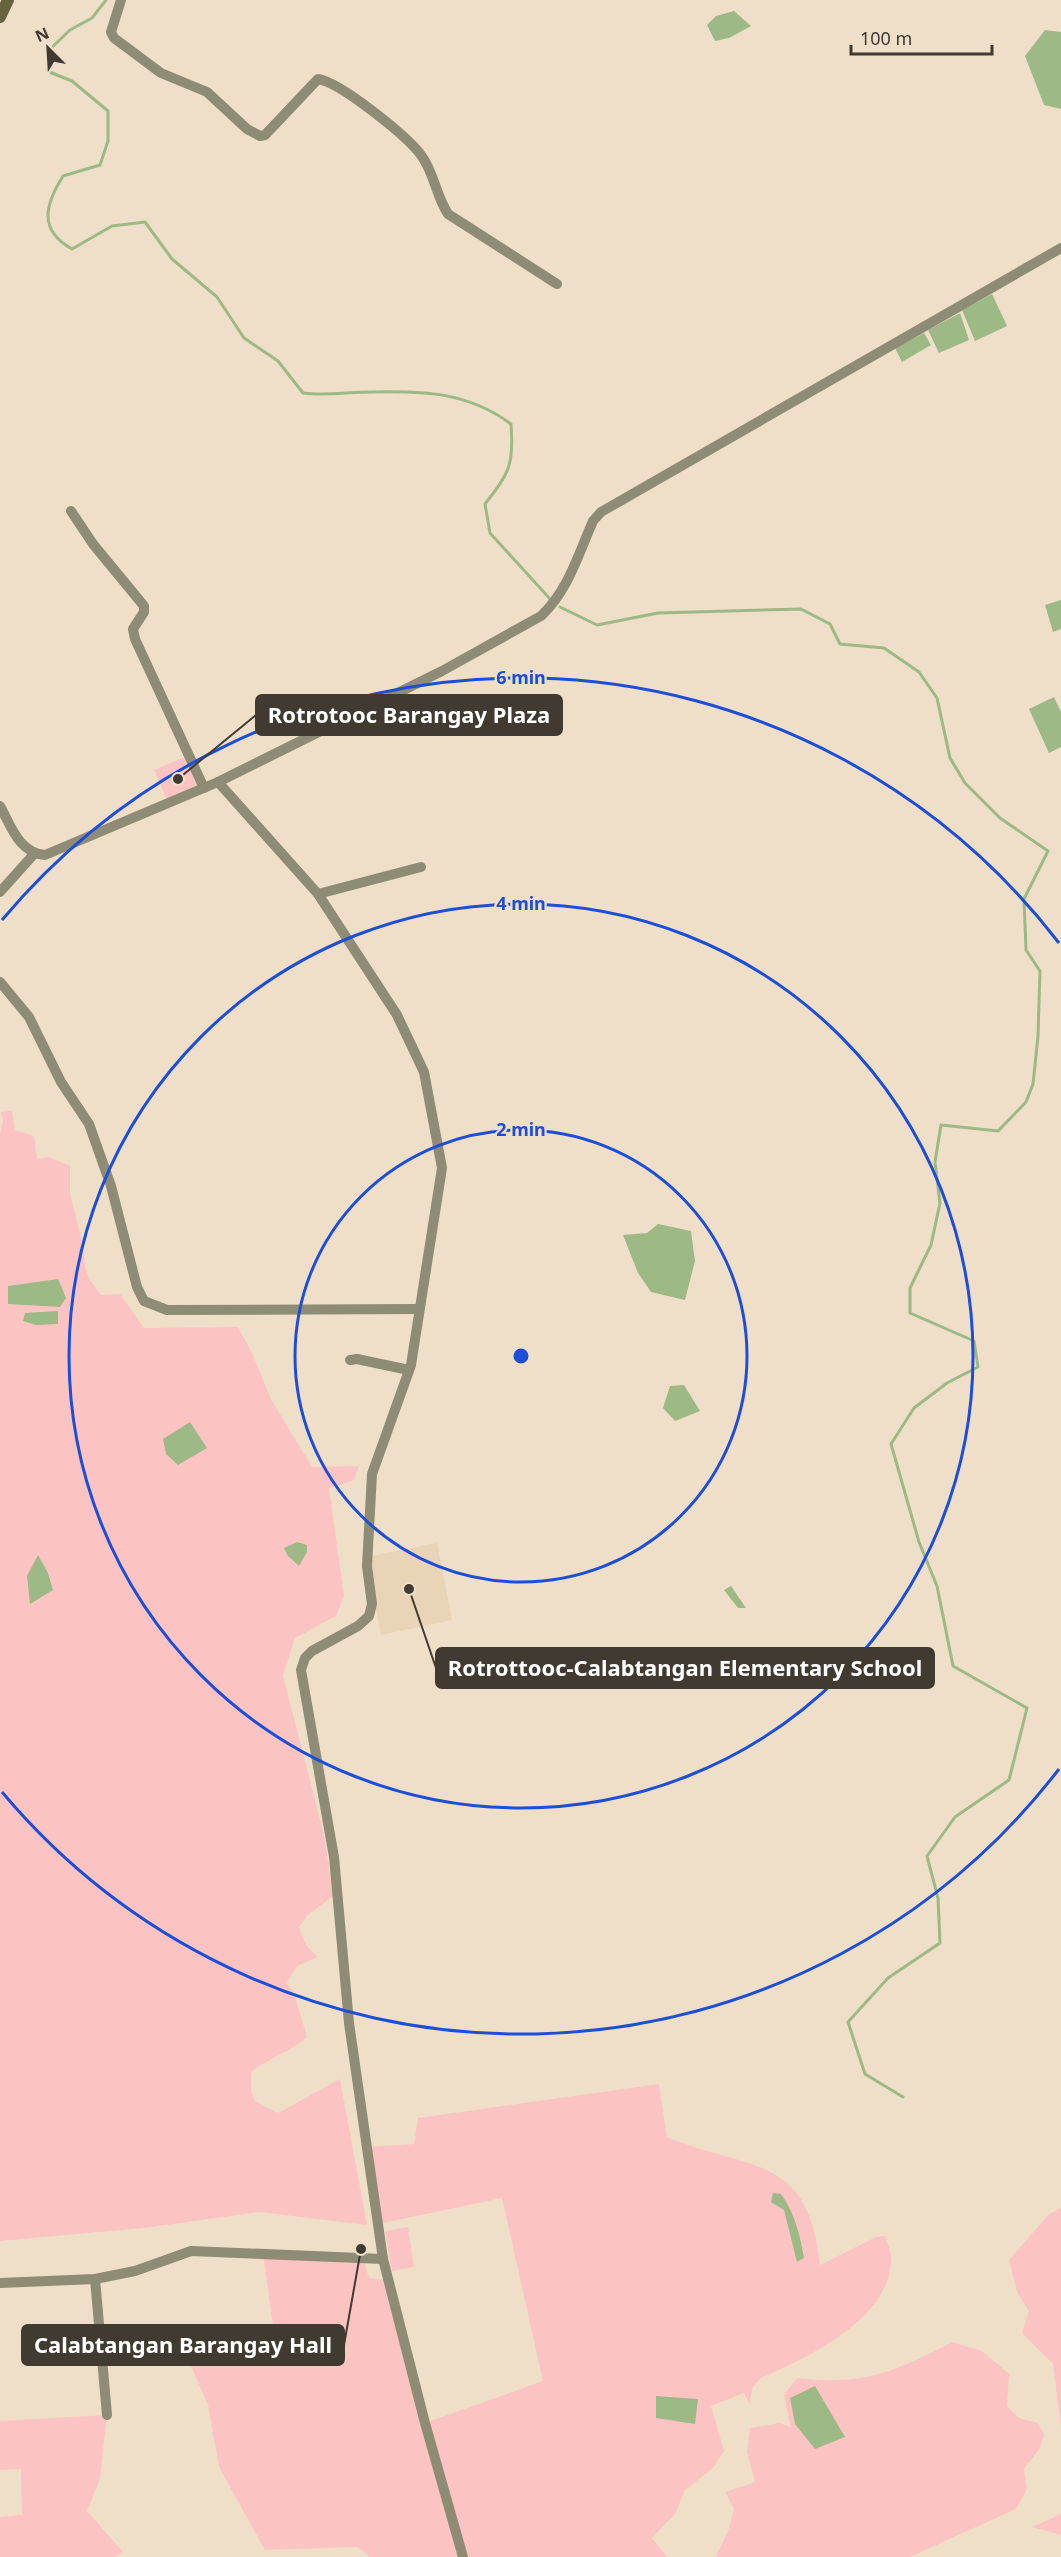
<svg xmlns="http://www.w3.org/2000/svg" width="1061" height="2557" viewBox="0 0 1061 2557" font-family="'Noto Sans',sans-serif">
  <rect width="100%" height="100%" fill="#efdfc8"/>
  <path fill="#ead4b8" d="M437 1543 452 1620 381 1635 366 1557Z"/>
  <g fill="#fbc4c2">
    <path d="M187 756 202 788 168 802 154 770Z"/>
    <path d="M12 1111 15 1130 34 1136 37 1159 49 1157 70 1166V1194L83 1245 85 1267 90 1280 101 1295 120 1294 144 1328 238 1327 252 1353 271 1399 312 1467 359 1466 354 1480 329 1488 344 1596 336 1616 295 1638 283 1675 325 1839 333 1896 308 1915 299 1927 306 1945 317 1957 297 1966 287 1983 295 1996 307 2037C290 2052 269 2058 251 2072V2091L255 2101 278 2113 340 2079 367 2225 259 2212 144 2228 0 2241V1134L3 1122 1 1112Z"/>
    <path d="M659 2084 667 2137C750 2172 808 2152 820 2265L876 2237 885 2236C887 2243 892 2252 891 2259 891 2319 808 2357 761 2378L753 2387 749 2403 744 2393 711 2406 724 2451 713 2468 685 2490 675 2514 652 2538 667 2557H370L358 2547 265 2550 219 2467 208 2405 191 2366 278 2362 263 2253 363 2258 369 2278 386 2280 425 2423 543 2381 502 2198 378 2224 367 2147 414 2144 418 2118Z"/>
    <path d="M1061 2208V2427L1053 2364 1022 2333 1029 2311 1017 2292 1009 2260 1049 2214Z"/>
    <path d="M408 2227 414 2267 392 2271 385 2231Z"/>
    <path d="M952 2342 982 2351 1009 2374 1007 2406 1019 2418 1038 2423 1044 2434 1040 2448 1024 2469 1027 2489 1016 2509 910 2557H716L728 2531 734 2509 725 2492 755 2482 747 2452 750 2428 780 2423 791 2427 784 2395 797 2378C864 2386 894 2372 952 2342Z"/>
    <path d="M107 2415 100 2479 87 2511 123 2552 115 2557H0V2517L22 2515 21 2469 0 2470V2421Z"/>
    <path d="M1061 2514V2535L1032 2527Z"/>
  </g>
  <g fill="#9db986">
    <path d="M734 11 751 26 729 38 715 41 707 25 716 16Z"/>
    <path d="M1045 30 1061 32V109L1044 105 1025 56Z"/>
    <path d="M992 294 1007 326 975 341 962 310Z"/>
    <path d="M960 313 969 340 939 353 928 330Z"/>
    <path d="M924 333 931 345 902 362 895 348Z"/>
    <path d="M1061 600V629L1053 632 1045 605Z"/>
    <path d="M1054 697 1061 712V747L1049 753 1029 709Z"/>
    <path d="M658 1224 691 1231 695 1261 685 1300 651 1292 638 1273 623 1235 647 1233Z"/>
    <path d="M58 1279 66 1298 60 1307 8 1304V1286Z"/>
    <path d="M58 1311V1324L36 1325 23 1321 25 1313Z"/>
    <path d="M684 1385 700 1411 675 1421 663 1408 670 1386Z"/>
    <path d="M190 1422 207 1448 178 1465 166 1454 163 1439Z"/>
    <path d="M297 1542 307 1545V1552L299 1566 288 1556 284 1548Z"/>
    <path d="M38 1555 48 1573 53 1590 30 1604 27 1576Z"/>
    <path d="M731 1586 746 1608H738L724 1590Z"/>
    <path d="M773 2193 781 2194C795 2213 800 2236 804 2258L797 2262 784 2210 771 2202Z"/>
    <path d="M815 2386 845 2437 815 2449 795 2424 790 2398Z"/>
    <path d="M656 2396 698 2399 695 2424 656 2418Z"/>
  </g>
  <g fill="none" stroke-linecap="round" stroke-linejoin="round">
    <g stroke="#9db986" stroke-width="3">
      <path d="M106 0 92 18 70 30 47 52V71L72 81 108 111V141L100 165 63 176C45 205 38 230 72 249L112 226 145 222 172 259 217 297 244 338 278 361 303 393C327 396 348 392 373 392 424 391 468 392 511 424 514 464 510 472 485 504L490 533 551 600"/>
      <path d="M560 607 597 625 658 613 801 609 830 624 840 644 884 648 919 672 937 698 950 758 965 783 1000 818 1048 851 1024 899 1026 950 1040 971 1038 1036 1033 1084 1026 1102 998 1131 941 1125 935 1162 940 1203 931 1245 910 1288V1313L974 1341 978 1367 947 1383 914 1408 891 1444 919 1542 937 1586 953 1666 1027 1708 1009 1780 955 1817 927 1856 938 1898 940 1943 888 1978 848 2022 865 2074 903 2097"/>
    </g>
    <g stroke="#8e8c74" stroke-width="10">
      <path d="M121 0 111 32 114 38 161 73 207 92 247 129 260 136 265 135 318 79C340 82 407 136 421 155 434 172 436 196 448 214L557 284"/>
      <path d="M71 511 93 544 144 606V612L133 629 135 639 204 788"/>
      <path d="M218 782 318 894 397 1015 424 1072 442 1168 411 1365 372 1474 367 1566 372 1604 369 1616 358 1626 312 1651 305 1658 301 1670 334 1857 349 2023 383 2259 425 2423 463 2557"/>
      <path d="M0 806C11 826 19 853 45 855L218 782 442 671 541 616C568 591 578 555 593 521L601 512 1061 248"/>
      <path d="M0 892 34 854"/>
      <path d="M318 894 421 867"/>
      <path d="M0 982 29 1017 61 1082 89 1124 111 1186 137 1287 144 1301 167 1310 419 1309"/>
      <path d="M350 1360 357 1359 409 1370"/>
      <path d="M95 2279 107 2415"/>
      <path d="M0 2283 95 2279 135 2271 191 2251 383 2259"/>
    </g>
    <path stroke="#676340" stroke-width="12" d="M0 17 8 0"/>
  </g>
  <g fill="none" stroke="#1d4ed8" stroke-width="3">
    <circle cx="521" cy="1356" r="226"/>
    <circle cx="521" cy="1356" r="452"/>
    <path d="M1059 1769A678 678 0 0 1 2 1792M2 920A678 678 0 0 1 1059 943"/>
  </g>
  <circle cx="521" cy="1356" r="9" fill="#1d4ed8" stroke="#efdfc8" stroke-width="3"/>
  <g font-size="18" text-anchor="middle" font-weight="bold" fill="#1d4ed8" stroke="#efdfc8" stroke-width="4.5" stroke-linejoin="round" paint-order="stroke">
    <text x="521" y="684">6 min</text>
    <text x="521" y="910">4 min</text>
    <text x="521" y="1136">2 min</text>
  </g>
  <path fill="none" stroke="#403a31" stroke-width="2" d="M178 779L256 715M409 1589L436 1668M361 2249L344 2345"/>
  <g fill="#403a31" stroke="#efdfc8" stroke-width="2">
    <circle cx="178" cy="779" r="6"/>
    <circle cx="409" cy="1589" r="6"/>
    <circle cx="361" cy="2249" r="6"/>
  </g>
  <g fill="#403a31" stroke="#403a31" stroke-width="2">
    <rect x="256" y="695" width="306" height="40" rx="6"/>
    <rect x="436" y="1648" width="498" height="40" rx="6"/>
    <rect x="22" y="2325" width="322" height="40" rx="6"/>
  </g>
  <g font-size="22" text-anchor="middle" font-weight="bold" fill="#fff">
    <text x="409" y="723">Rotrotooc Barangay Plaza</text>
    <text x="685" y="1676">Rotrottooc-Calabtangan Elementary School</text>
    <text x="183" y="2353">Calabtangan Barangay Hall</text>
  </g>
  <g transform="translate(48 48) rotate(336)" stroke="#efdfc8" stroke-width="4.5" paint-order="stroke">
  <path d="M0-4.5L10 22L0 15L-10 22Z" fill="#403a31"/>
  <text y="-9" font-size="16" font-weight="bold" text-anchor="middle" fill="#403a31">N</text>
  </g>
  <path d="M851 45v9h141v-9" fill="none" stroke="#403a31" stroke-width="3"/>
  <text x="860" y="45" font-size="18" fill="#403a31" stroke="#efdfc8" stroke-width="4.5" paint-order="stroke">100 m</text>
</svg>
